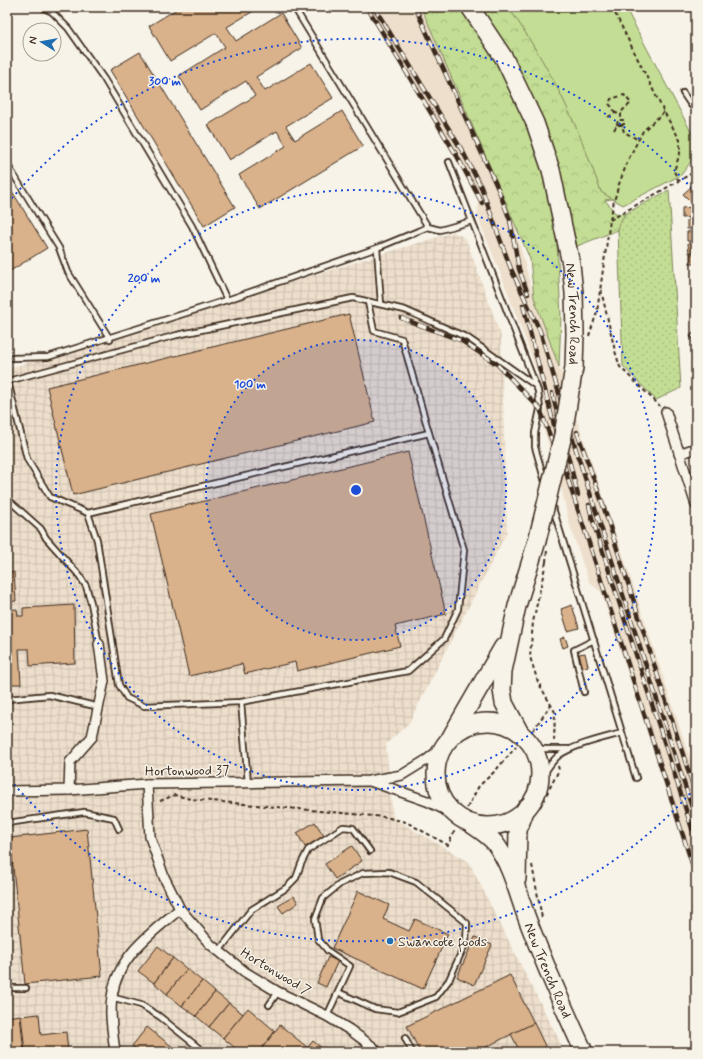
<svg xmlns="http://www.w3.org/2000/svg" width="703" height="1059" viewBox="0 0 703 1059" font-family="Mynerve,sans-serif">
  <defs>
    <pattern id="industrial-grid" width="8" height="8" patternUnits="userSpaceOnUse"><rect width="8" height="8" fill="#eedfcc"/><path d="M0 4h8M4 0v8" fill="none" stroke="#cdc0af"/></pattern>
    <pattern id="grass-dots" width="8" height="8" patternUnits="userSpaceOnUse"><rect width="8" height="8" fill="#c3dd94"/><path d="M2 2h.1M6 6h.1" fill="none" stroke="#a8be7f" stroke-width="1.8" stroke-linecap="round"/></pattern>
    <pattern id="forest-crowns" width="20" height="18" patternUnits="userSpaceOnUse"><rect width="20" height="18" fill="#c3dd94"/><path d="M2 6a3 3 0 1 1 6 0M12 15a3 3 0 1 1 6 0" fill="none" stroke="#a8be7f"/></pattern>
  </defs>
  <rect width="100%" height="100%" fill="#f7f3e8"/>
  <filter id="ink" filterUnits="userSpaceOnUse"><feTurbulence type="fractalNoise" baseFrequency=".025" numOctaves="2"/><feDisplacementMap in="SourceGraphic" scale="8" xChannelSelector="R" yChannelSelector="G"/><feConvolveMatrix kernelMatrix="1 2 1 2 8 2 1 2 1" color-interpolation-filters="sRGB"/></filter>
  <g filter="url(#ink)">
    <path fill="#eedfcc" d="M365 7H420L497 176 513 219 534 298 559 367 635 591 696 777V883L644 721 601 592 589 582 569 523 560 482 543 426 546 409 538 374 503 280 477 215 479 202 456 160Z"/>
    <path fill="url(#industrial-grid)" d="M454 232 466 239 501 336 507 532 409 723 386 744 393 818 469 862 565 1052H7V369Z"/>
    <path fill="url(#grass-dots)" stroke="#7f8459" d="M669 190 681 388 656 400 623 366 618 230 620 222 625 214Z"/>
    <g fill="url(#forest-crowns)" stroke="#7f8459">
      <path d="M421 7H462L503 74 525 118 543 165 557 243 561 316 559 367 534 298 530 259Z"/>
      <path d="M481 7H516L626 197 605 200 615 213 625 214 620 222 618 230 577 246 555 156 537 106Z"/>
    </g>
    <path fill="#c3dd94" stroke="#7f8459" d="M508 7H625L696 141V155L681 175 623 205 601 192C582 137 562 91 531 42 524 30 516 18 508 7Z"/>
    <g fill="#d9b18a" stroke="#3b2a1e">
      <path d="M180 7H260L227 27 236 41 281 13 302 48 256 77 265 91 311 63 333 98 286 126 295 140 342 111 363 146 260 209 239 175 286 146 277 131 229 160 208 125 255 96 246 81 200 110 179 76 225 47 216 33 170 61 149 26Z"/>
      <path d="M140 52 235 207 204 226 110 70Z"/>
      <path d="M7 183 47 248 7 273Z"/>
      <path d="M691 187 696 192V199L692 203 683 194Z"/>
      <path d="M694 207 695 217 682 218V208Z"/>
      <path d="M696 219V229H687V220Z"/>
      <path d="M696 231V241H687V232Z"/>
      <path d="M696 242V252L689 253 688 243Z"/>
      <rect x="690" y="254" width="6" height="9"/>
      <path d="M349 314 375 422 73 495 47 387Z"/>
      <path d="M408 452 446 614 395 626 400 646 297 671 295 662 245 674 242 664 189 676 151 514Z"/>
      <path d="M14 572 16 601 7 602V610L17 609 18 616H23V608L74 605 75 663 30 666 29 649H19L21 684H7V573Z"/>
      <path d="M572 605 579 628 568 631 561 609Z"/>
      <path d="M565 637 568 646 563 648 560 639Z"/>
      <path d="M585 653 588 666 583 668 579 654Z"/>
      <path d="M315 822 324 836 305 847 297 833Z"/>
      <path d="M87 829 102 976 25 984 10 838Z"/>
      <path d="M352 846 362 861 335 879 325 864Z"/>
      <path d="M358 891 389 905 383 919 409 931 415 919 448 934 423 989 332 948Z"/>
      <path d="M294 896 298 903 283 913 278 906Z"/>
      <path d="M475 937 492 945 474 985 457 977Z"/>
      <path d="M158 946 173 958 154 983 138 971Z"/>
      <path d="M328 957 338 961 326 987 317 983Z"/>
      <path d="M173 958 187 969 167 994 154 983Z"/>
      <path d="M187 969 202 981 182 1006 167 994Z"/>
      <path d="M510 975 534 1023 476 1052H420L407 1026Z"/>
      <path d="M202 981 215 992 196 1016 182 1006Z"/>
      <path d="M215 992 229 1003 209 1027 196 1016Z"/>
      <path d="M229 1003 243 1014 223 1038 209 1027Z"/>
      <path d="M248 1008 275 1031 259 1052H240L223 1038Z"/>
      <path d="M39 1014 41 1035 66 1032 68 1052H25L21 1016Z"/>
      <path d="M20 1015 24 1052H7V1017Z"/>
      <path d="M534 1023 548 1052H520L511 1034Z"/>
      <path d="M280 1025 308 1048 304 1052H259Z"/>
      <path d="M147 1027 179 1052H139L132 1046Z"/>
      <path d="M313 1041 327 1052H304Z"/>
    </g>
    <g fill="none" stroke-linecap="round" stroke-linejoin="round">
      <g stroke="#3b2a1e" stroke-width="8">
        <g id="lane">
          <path d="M42 7 52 12 68 28 104 79 192 226 227 300"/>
          <path d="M294 7 428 227"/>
          <path d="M683 93 691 105 696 103"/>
          <path d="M449 162 538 391 540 409 535 433V447L545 482"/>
          <path d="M7 164 59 248 68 272 110 339"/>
          <path d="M377 248 381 304"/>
          <path d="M368 302 374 331 402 339 429 433"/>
          <path d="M694 336 696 335"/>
          <path d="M7 357 11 358 48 357 227 300 377 248 428 227 440 230 472 221"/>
          <path d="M7 500 12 503 41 529 46 538 79 575 86 586 91 603 99 644"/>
          <path d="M552 505 636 778"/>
          <path d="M88 513 50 497 27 459 8 381 177 335 353 298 405 310 468 338 536 386"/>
          <path d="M584 692 574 650 594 640"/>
          <path d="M7 699 49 695 99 707"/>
          <path d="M241 702 144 706 127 698 119 685 97 540 88 513 429 433 464 550 458 609 444 639 408 671 241 702 248 783"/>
          <path d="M528 741 542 749H568"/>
          <path d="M538 784C544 774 549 764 558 756 573 745 604 738 622 733"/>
          <path d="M7 823 84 812 114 818 119 829"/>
          <path d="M219 951 251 910 286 888 296 878 301 864 308 850 343 827 353 828 370 851"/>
          <path d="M7 988H26"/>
          <path d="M111 997 141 1005 159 1016 204 1052"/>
          <path d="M269 1005 278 992"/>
          <path d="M327 1016 350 966 328 951 318 939 315 919 323 898 340 884 363 873 389 872 416 882 467 923 466 942 449 980 436 997 398 1012 375 1009 338 992"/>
          <path d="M405 1038 412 1052"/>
        </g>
      </g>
      <g stroke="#3b2a1e" stroke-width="12">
        <g id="street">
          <path d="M666 412 696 505"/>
          <path d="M679 454 696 448"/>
          <path d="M370 781 427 801 456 815"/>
          <path d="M147 784 150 837 164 877 180 909 210 944 245 972 278 992 327 1016 350 1030 373 1047 377 1052"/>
          <path d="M69 790 70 762 92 737 104 681 99 644"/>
          <path d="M7 791 69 790 147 784 369 781 402 775 428 759 443 747"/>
          <path d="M115 1052C113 1034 109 1015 112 997 117 957 151 933 180 909"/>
        </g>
      </g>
      <g stroke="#3b2a1e" stroke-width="20">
        <g id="highway">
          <path id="s1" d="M470 7 504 58 535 123 551 170 571 264 574 293 575 334 574 367"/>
          <circle cx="488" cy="774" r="52"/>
          <path d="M520 733 504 703 502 690 503 671 517 606 537 541"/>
          <path d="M452 735 503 647"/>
          <path id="s2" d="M471 824C480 830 488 835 495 843 512 866 518 895 528 921 545 965 564 1009 584 1052"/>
          <path d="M517 879 518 830 526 808"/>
        </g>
      </g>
      <g stroke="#3b2a1e" stroke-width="2" stroke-dasharray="4 3" stroke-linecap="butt">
        <path d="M612 7 664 112 680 140V153L674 171 679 182"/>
        <path d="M615 113 613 108 609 104 611 99 624 95 631 103 623 110 621 114"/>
        <path d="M608 117 615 113 621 114V120"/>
        <path d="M617 125 618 120H624V124L622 125"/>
        <path d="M614 130 617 125H622L624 132 639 140"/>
        <path d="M610 220 696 171"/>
        <path d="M601 290 615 351 620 367 660 406"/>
        <path d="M589 336 597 312 610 220 614 201 619 184 629 158 643 131 664 112"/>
        <path d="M546 562 533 622 530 657 538 682 555 712 554 742"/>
        <path d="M533 730 551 705"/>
        <path d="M160 801 175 795 190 799 385 817 406 822 448 845 455 830"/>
        <path d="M540 807 559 770 558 766"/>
        <path d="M467 808 479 786 495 771 516 747"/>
        <path d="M532 865 542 918"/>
      </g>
      <use href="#lane" stroke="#f7f3e8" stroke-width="4.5"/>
      <use href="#street" stroke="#f7f3e8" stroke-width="9"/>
      <use href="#highway" stroke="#f7f3e8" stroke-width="17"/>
      <g stroke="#3b2a1e" stroke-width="4.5">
        <g id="rail">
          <path d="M367 7 457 156 482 203"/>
          <path d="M374 7 463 152 481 187 511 269 540 331 577 453 696 820"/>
          <path d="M415 7 499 191 510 220 519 269 528 294"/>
          <path d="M523 305 569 483 592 552 696 876"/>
          <path d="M401 318 462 341 497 364 540 409 555 449"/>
          <path d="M552 393 578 495"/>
          <path d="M577 432 602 502 696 795"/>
          <path d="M589 505 592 518 696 841"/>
        </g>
      </g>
      <use href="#rail" stroke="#f7f3e8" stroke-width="3" stroke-dasharray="9" stroke-linecap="butt"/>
      <g stroke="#3b2a1e" stroke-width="20" stroke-linecap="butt">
        <path id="highway-bridge" d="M537 541 563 435 574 367"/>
      </g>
      <path stroke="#3b2a1e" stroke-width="2" stroke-dasharray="4 3" stroke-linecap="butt" d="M546 562 547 550"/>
      <use href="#highway-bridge" stroke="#f7f3e8" stroke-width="17"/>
    </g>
  </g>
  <circle cx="356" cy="490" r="150" fill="#1d4ed8" fill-opacity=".12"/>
  <g fill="none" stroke="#1d4ed8" stroke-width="2" stroke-dasharray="2 4">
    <circle cx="356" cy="490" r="150"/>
    <circle cx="356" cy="490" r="300"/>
    <path d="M694 789A451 451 0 0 1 8 777M8 203A451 451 0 0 1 694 191"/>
  </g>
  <circle fill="#1f6fb2" stroke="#f7f3e8" stroke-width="1.5" cx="390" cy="941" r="4"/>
  <g text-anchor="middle" stroke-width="3" stroke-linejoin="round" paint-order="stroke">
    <g font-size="14" fill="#3b2a1e" stroke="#f7f3e8">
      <text dy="5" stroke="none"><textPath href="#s1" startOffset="329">New Trench Road</textPath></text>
      <text transform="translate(187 770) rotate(-1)" y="5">Hortonwood 37</text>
      <text dy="5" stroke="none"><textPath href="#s2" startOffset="169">New Trench Road</textPath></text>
      <text transform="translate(276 971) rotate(31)" y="5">Hortonwood 7</text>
    </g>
    <g font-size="14" fill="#3b2a1e" stroke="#f7f3e8" text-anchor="start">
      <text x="398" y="946">Swancote foods</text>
    </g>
  </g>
  <circle cx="356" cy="490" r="6" fill="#1d4ed8" stroke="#f7f3e8" stroke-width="2"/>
  <g font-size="12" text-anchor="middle" font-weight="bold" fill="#1d4ed8" stroke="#f7f3e8" stroke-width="3" stroke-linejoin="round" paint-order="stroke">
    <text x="165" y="85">300 m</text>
    <text x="144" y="282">200 m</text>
    <text x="250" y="388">100 m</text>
  </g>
  <rect width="703" height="1059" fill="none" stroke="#f7f3e8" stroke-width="24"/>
  <rect x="12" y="12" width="679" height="1035" fill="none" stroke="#3b2a1e" stroke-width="1.5" filter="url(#ink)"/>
  <g transform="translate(42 42) rotate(281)"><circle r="19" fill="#f7f3e8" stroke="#aca397"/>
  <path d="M0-3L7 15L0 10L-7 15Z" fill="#1f6fb2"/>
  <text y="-6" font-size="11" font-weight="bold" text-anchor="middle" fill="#3b2a1e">N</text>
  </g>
</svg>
